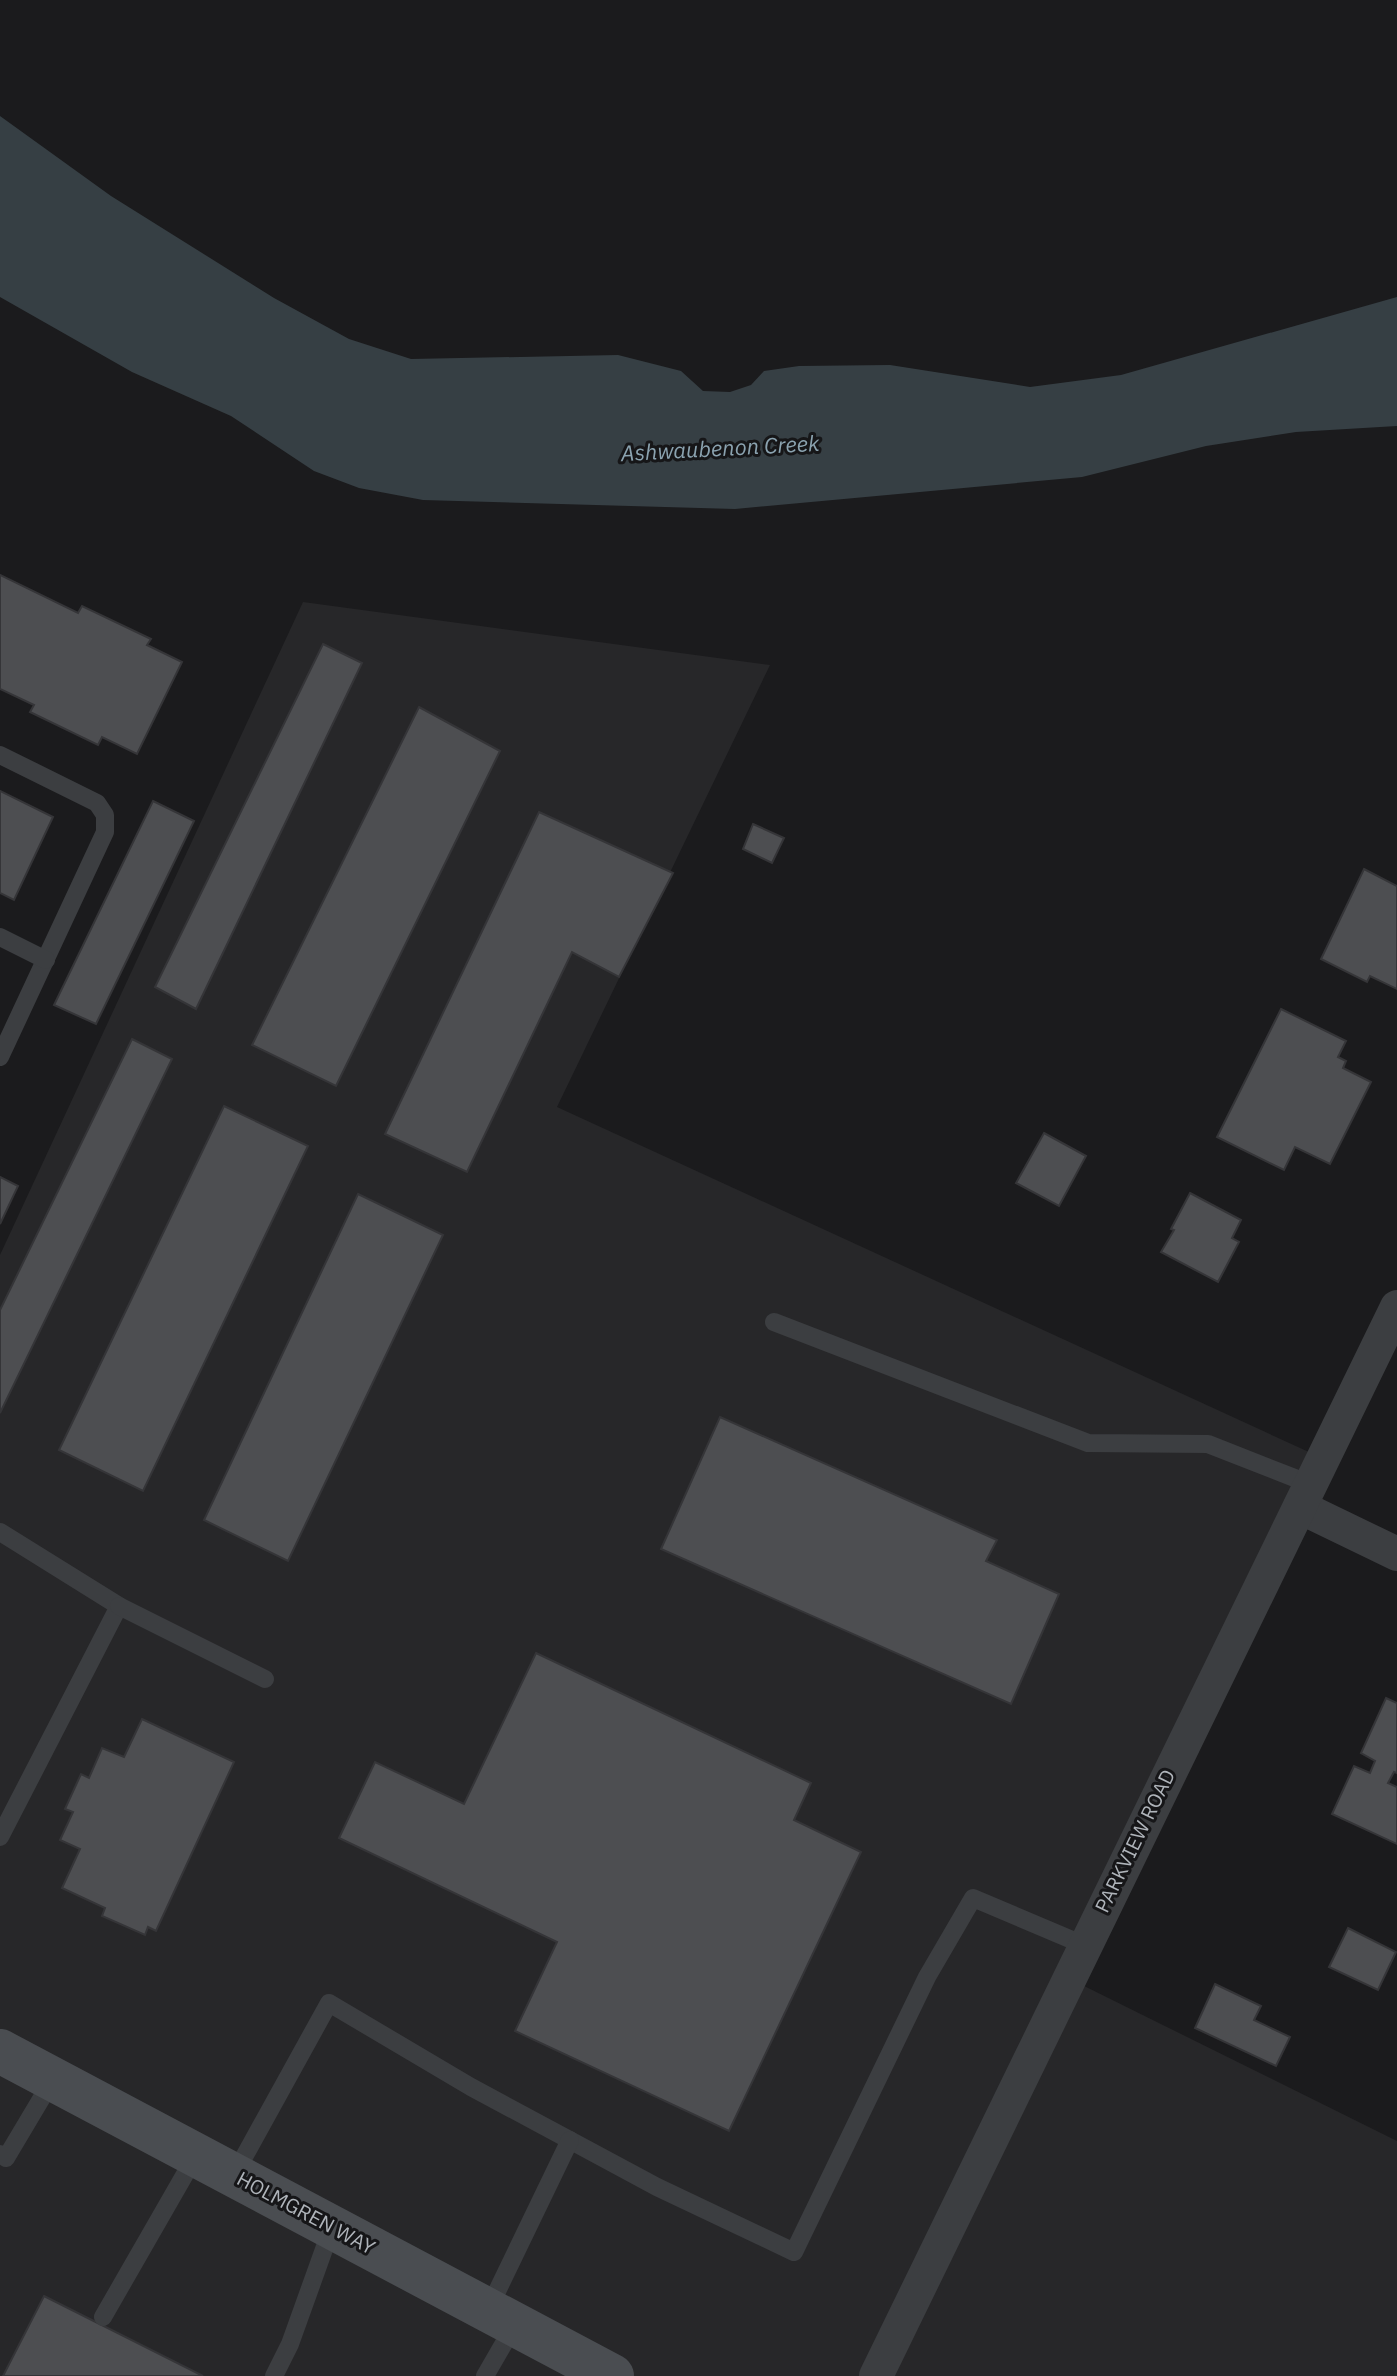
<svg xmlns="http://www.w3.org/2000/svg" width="1397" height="2376" viewBox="0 0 1397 2376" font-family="'IBM Plex Sans',sans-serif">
  <rect width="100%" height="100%" fill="#1b1b1d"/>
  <path fill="#272729" d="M303 602 770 665 557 1107 1322 1458 1068 1978 1397 2141V2376H0V1255Z"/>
  <path fill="#363f44" d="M0 116 111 196 274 298 349 339 411 359 618 355 681 371 703 391 730 392 751 385 764 371 799 366 890 365 1030 387 1121 375 1397 297V426L1296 432 1206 446 1082 477 735 509 423 500 359 488 314 471 231 416 132 372 0 297Z"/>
  <g fill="#4d4e51" stroke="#353538" stroke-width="2">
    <path d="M0 575 78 613 82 606 151 639 147 645 182 662 137 754 102 737 98 745 30 712 34 705 0 689Z"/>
    <path d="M323 644 362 663 196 1009 155 987Z"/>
    <path d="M419 707 500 751 336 1086 252 1045Z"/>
    <path d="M0 791 53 817 14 900 0 893Z"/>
    <path d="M153 801 194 821 96 1024 54 1005Z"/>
    <path d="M539 812 673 873 619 977 572 952 467 1172 385 1134Z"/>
    <path d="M753 824 784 838 772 863 743 849Z"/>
    <path d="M1364 869 1397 886V989L1370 976 1367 982 1321 959Z"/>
    <path d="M1281 1009 1346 1041 1338 1057 1346 1061 1343 1068 1371 1082 1330 1164 1295 1147 1284 1170 1217 1137Z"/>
    <path d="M132 1039 172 1059 0 1413V1310Z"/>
    <path d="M224 1106 308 1146 143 1491 59 1450Z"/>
    <path d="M1044 1133 1086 1156 1059 1206 1016 1183Z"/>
    <path d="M0 1177 18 1186 0 1224Z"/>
    <path d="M1190 1193 1241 1220 1232 1238 1239 1242 1218 1282 1161 1252 1174 1230 1171 1229Z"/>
    <path d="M358 1194 443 1235 288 1561 204 1520Z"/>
    <path d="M720 1417 997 1540 986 1561 1059 1594 1011 1704 661 1549Z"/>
    <path d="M536 1653 811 1783 794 1820 861 1852 729 2131 515 2031 557 1942 339 1838 375 1762 464 1804Z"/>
    <path d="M1386 1698 1397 1703V1773L1394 1772 1388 1783 1397 1787V1844L1332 1814 1354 1766 1370 1773 1375 1761 1361 1753Z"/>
    <path d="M142 1719 234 1762 156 1931 148 1927 145 1935 102 1916 105 1908 62 1888 80 1849 60 1840 73 1812 65 1809 81 1774 89 1778 102 1748 124 1757Z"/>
    <path d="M1348 1928 1396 1952 1378 1990 1329 1967Z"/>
    <path d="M1215 1984 1261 2006 1254 2020 1290 2037 1276 2066 1195 2028Z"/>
    <path d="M44 2296 203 2376H3Z"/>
  </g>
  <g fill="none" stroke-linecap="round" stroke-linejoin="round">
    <g stroke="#3c3e41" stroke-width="18">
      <path d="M0 755 97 803 105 815V832L0 1057"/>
      <path d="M0 937 46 960"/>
      <path d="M774 1322 1088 1443 1208 1444 1310 1484"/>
      <path d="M0 1532 119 1606 0 1837"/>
      <path d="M119 1606 265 1679"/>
      <path d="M0 2154 6 2158 53 2079"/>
      <path d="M234 2175 329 2003 471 2087 657 2187 794 2252 927 1977 973 1898 1084 1945"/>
      <path d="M488 2310 570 2140"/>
      <path d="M103 2317 196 2155"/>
      <path d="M274 2376 290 2344 332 2227"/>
      <path d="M485 2376 515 2324"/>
    </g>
    <g stroke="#3c3e41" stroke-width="34">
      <path d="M1300 1507 1397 1554"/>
      <path d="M876 2376 1397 1307"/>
    </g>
    <path stroke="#4a4d51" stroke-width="44" d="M0 2051 612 2376"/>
  </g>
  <g text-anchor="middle" stroke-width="6" stroke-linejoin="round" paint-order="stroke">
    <g font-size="20" fill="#afb4ba" stroke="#161618">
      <text transform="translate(1135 1841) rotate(-64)" y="7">PARKVIEW ROAD</text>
      <text transform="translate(306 2213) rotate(28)" y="7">HOLMGREN WAY</text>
    </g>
    <g font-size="22" font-style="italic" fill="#8ba3b0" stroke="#161618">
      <text transform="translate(720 448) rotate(-3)" y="8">Ashwaubenon Creek</text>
    </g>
  </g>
</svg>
